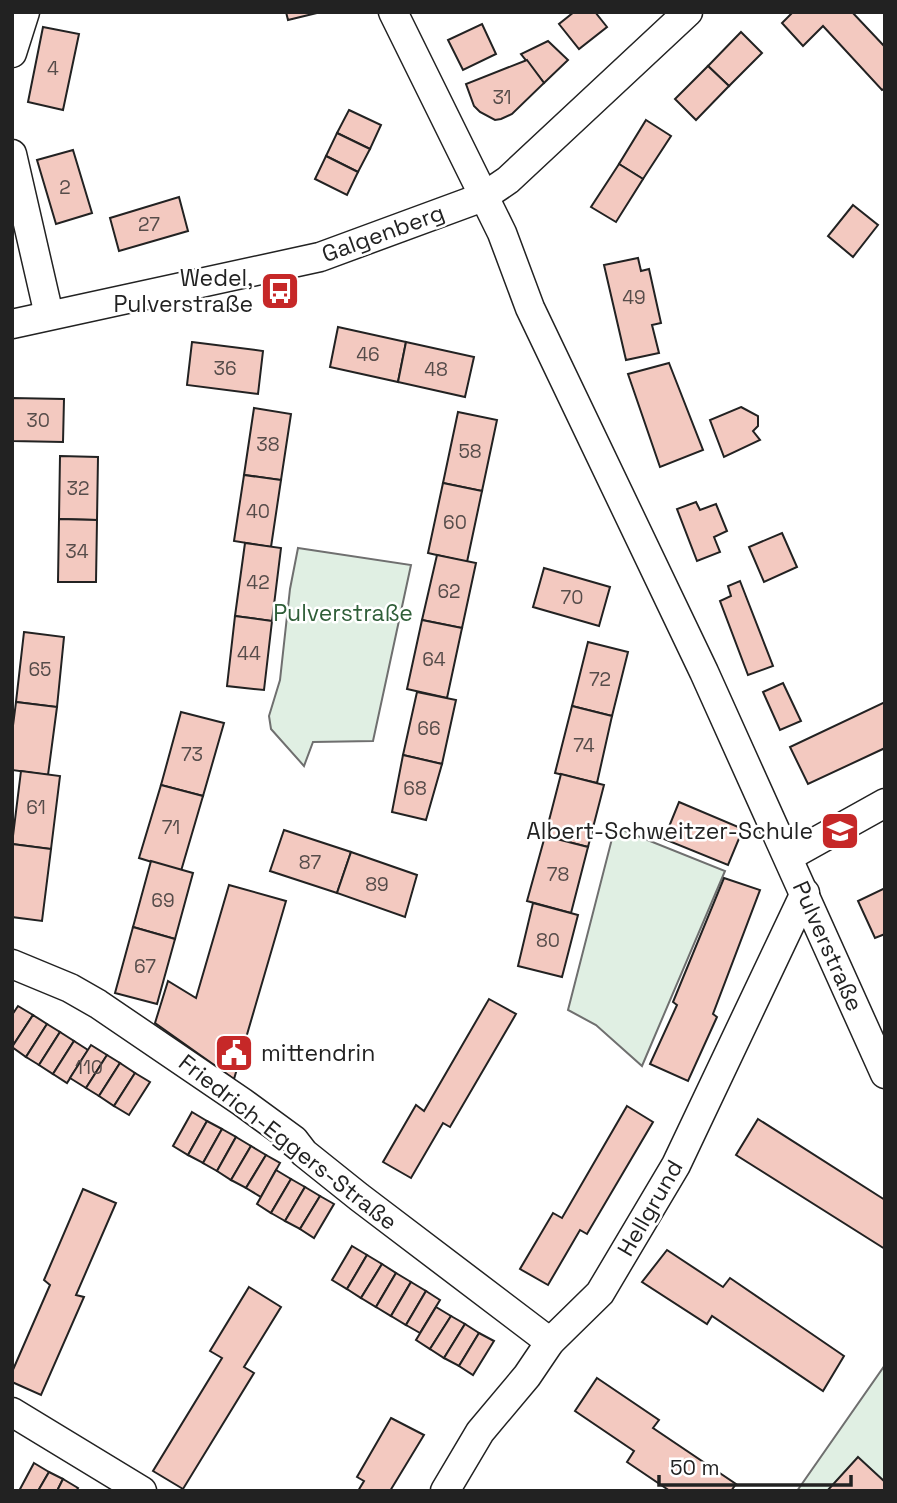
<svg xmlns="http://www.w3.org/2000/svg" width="897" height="1503" viewBox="0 0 897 1503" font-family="'Space Grotesk',sans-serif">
  <rect width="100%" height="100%" fill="#fff"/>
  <g fill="#e0efe3" stroke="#6f6f6f" stroke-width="2">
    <path d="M298 548 411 565 373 741 313 742 304 766 271 729 269 716 280 680 290 589Z"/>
    <path d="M615 827 725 871 642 1066 596 1025 568 1010Z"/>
    <path d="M885 1365V1491H797Z"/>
  </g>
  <g fill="#f3c9c0" stroke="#222" stroke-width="2">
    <path d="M286 12H321L288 20Z"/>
    <path d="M574 12H595L607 27 579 49 559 24Z"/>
    <path d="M793 12H852L885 47V88L882 90 823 26 803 46 782 23Z"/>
    <path d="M482 24 496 54 463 70 448 40Z"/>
    <path d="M43 27 79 34 63 110 28 102Z"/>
    <path d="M741 32 762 53 729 86 708 66Z"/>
    <path d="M548 41 568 60 544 83 521 54Z"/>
    <path d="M527 60 544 83 512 114 501 119 495 120 480 112 474 106 466 84Z"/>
    <path d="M708 66 729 86 696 120 675 99Z"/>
    <path d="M349 110 381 125 370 149 337 133Z"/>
    <path d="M646 120 671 136 643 179 619 164Z"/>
    <path d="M337 133 370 149 358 172 326 156Z"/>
    <path d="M73 150 92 213 56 224 37 160Z"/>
    <path d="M326 156 358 172 347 195 315 179Z"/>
    <path d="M619 164 643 179 616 222 591 207Z"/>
    <path d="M179 197 188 231 119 251 110 218Z"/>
    <path d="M853 205 878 225 853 257 828 236Z"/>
    <path d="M638 258 641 271 649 269 661 323 652 325 659 353 626 360 604 265Z"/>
    <path d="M338 327 406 342 398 382 330 367Z"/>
    <path d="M192 342 263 351 258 394 187 385Z"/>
    <path d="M406 342 474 357 465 397 398 382Z"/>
    <path d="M669 363 703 450 660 467 628 374Z"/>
    <path d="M12 398 64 399 63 442 12 441Z"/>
    <path d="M741 407 758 416V426L753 431 760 440 724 457 710 420Z"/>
    <path d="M254 408 291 414 281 480 244 475Z"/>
    <path d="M458 412 497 420 482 491 443 483Z"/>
    <path d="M60 456 98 457 97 520 59 519Z"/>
    <path d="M244 475 281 480 271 547 234 541Z"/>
    <path d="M443 483 482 491 467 562 428 553Z"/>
    <path d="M696 502 700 510 716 504 727 531 714 537 720 552 697 561 677 509Z"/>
    <path d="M59 519 97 520 96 582H58Z"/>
    <path d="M782 533 797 567 764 582 749 547Z"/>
    <path d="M245 543 281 548 272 621 235 616Z"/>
    <path d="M437 555 476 563 462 628 422 620Z"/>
    <path d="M544 568 610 587 599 626 533 607Z"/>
    <path d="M740 581 773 666 748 675 720 601 731 596 728 586Z"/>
    <path d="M235 616 272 621 264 690 227 686Z"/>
    <path d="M422 620 462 628 447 698 407 689Z"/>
    <path d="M24 632 64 637 57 707 16 702Z"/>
    <path d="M588 642 628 652 612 716 572 706Z"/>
    <path d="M783 683 801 721 780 730 763 692Z"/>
    <path d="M417 692 456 700 442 764 403 755Z"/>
    <path d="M16 702 57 707 48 775 12 770V733Z"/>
    <path d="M885 702V748L808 784 790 747Z"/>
    <path d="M572 706 612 716 597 783 555 773Z"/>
    <path d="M181 712 224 723 203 796 161 785Z"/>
    <path d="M403 755 442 764 426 820 392 812Z"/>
    <path d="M21 771 60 776 51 849 12 844Z"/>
    <path d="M561 774 604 785 588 847 545 836Z"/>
    <path d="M161 785 203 796 181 871 139 858Z"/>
    <path d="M679 802 743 829 728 865 664 839Z"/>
    <path d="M284 830 351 852 337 893 270 871Z"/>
    <path d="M545 836 588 847 571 913 527 901Z"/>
    <path d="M12 844 51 849 42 921 12 917Z"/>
    <path d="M351 852 417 875 405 917 337 893Z"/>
    <path d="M151 861 193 873 175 939 133 927Z"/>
    <path d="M724 878 760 890 713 1014 717 1017 688 1081 650 1064 677 1005 673 1002Z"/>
    <path d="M229 885 286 901 234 1079 155 1023 168 981 196 998Z"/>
    <path d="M885 888V934L875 938 858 901Z"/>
    <path d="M533 903 578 915 562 977 518 966Z"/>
    <path d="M133 927 175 939 157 1004 115 993Z"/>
    <path d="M489 999 516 1014 450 1127 443 1123 411 1178 383 1162 416 1105 424 1111Z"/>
    <path d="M18 1006 33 1015 12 1047V1015Z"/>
    <path d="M33 1015 47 1024 26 1057 12 1047Z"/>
    <path d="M47 1024 60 1032 39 1065 26 1057Z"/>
    <path d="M60 1032 74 1041 53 1074 39 1065Z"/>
    <path d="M74 1041 88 1050 67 1083 53 1074Z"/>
    <path d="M91 1045 107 1055 86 1088 70 1078Z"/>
    <path d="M107 1055 120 1063 99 1096 86 1088Z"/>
    <path d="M120 1063 135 1073 114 1106 99 1096Z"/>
    <path d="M135 1073 150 1082 129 1115 114 1106Z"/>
    <path d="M627 1106 653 1122 587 1234 580 1230 548 1285 520 1269 553 1213 562 1218Z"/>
    <path d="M192 1112 207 1121 188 1155 173 1146Z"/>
    <path d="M758 1119 885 1200V1249L736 1155Z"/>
    <path d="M207 1121 222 1129 203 1163 188 1155Z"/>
    <path d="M222 1129 236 1137 217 1171 203 1163Z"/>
    <path d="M236 1137 251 1146 231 1180 217 1171Z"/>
    <path d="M251 1146 266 1155 246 1188 231 1180Z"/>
    <path d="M266 1155 280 1163 261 1197 246 1188Z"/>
    <path d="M276 1170 291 1179 271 1213 257 1204Z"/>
    <path d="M291 1179 305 1187 285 1221 271 1213Z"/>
    <path d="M305 1187 320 1196 300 1229 285 1221Z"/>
    <path d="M83 1189 116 1203 76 1295 84 1297 41 1395 12 1382V1372L50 1285 44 1280Z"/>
    <path d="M320 1196 334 1204 314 1238 300 1229Z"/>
    <path d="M352 1246 367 1255 347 1289 332 1280Z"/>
    <path d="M667 1250 723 1287 730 1278 844 1356 823 1391 712 1316 707 1324 642 1282Z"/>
    <path d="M367 1255 382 1264 361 1298 347 1289Z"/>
    <path d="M382 1264 396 1273 376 1307 361 1298Z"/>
    <path d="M396 1273 411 1282 391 1316 376 1307Z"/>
    <path d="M411 1282 426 1291 406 1325 391 1316Z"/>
    <path d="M249 1287 281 1307 244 1367 254 1373 183 1489 153 1471 222 1358 210 1351Z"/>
    <path d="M426 1291 440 1300 420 1333 406 1325Z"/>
    <path d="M436 1307 451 1316 430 1349 416 1340Z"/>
    <path d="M451 1316 465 1324 444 1358 430 1349Z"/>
    <path d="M465 1324 479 1333 459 1366 444 1358Z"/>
    <path d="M479 1333 494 1341 473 1375 459 1366Z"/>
    <path d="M597 1378 659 1420 653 1428 736 1484 731 1491H670L627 1462 634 1451 575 1411Z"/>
    <path d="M391 1418 424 1435 390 1491H358L364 1481 357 1477Z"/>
    <path d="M858 1457 885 1482V1491H827Z"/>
    <path d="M34 1463 49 1472 38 1491H19Z"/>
    <path d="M49 1472 63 1479 57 1491H38Z"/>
    <path d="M63 1479 78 1488 76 1491H57Z"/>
  </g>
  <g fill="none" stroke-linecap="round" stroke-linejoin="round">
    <g stroke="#222" stroke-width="31">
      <g id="minor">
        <path d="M393 12 502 233 530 308 704 672 885 1074"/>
        <path d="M12 53 25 12"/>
        <path d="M12 154 49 315"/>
        <path d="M12 324 320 257 483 197 508 180 688 12"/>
        <path d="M788 857 885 803"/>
        <path d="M12 964 70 988 98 1004 242 1102 294 1140 304 1153 359 1197 550 1342"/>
        <path d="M12 1412 142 1491"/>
        <path d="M445 1491 480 1432 527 1376 550 1342 600 1293 676 1165 805 893"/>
      </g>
    </g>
    <use href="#minor" stroke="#fff" stroke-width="28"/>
  </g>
  <defs>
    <g id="bus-square" transform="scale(2.0125)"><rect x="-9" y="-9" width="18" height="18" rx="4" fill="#c62828" stroke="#fff"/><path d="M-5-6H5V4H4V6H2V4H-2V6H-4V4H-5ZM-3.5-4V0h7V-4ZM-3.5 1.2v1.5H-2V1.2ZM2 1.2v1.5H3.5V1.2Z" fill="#fff"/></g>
    <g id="school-square" transform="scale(2.0125)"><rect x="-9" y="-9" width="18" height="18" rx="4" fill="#c62828" stroke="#fff"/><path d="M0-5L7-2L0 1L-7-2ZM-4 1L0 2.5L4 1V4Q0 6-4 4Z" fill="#fff"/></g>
    <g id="civic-square" transform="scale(2.0125)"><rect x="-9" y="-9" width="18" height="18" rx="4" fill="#c62828" stroke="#fff"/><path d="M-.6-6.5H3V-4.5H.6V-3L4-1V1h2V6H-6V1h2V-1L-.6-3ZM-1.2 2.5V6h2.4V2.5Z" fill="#fff"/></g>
  </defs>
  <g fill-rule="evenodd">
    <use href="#bus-square" x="280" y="291"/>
    <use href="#school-square" x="840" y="831"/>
    <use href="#civic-square" x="234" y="1053"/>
  </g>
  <g text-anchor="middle" stroke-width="5" stroke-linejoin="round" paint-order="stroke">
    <g font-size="19" fill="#564c4a">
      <text x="53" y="75">4</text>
      <text x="502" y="104">31</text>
      <text x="65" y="194">2</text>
      <text x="149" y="231">27</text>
      <text x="634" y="304">49</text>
      <text x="368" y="361">46</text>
      <text x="225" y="375">36</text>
      <text x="436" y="376">48</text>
      <text x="38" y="427">30</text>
      <text x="268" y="451">38</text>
      <text x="470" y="458">58</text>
      <text x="78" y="495">32</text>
      <text x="258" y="518">40</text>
      <text x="455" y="529">60</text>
      <text x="77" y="558">34</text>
      <text x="258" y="589">42</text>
      <text x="449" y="598">62</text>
      <text x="572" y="604">70</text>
      <text x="249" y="660">44</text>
      <text x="434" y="666">64</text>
      <text x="40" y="676">65</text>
      <text x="600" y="686">72</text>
      <text x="429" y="735">66</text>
      <text x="584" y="752">74</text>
      <text x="192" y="761">73</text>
      <text x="415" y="795">68</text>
      <text x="36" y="814">61</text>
      <text x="171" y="834">71</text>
      <text x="310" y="869">87</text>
      <text x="558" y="881">78</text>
      <text x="377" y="891">89</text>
      <text x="163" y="907">69</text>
      <text x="548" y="947">80</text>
      <text x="145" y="973">67</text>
      <text x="89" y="1074">110</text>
    </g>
    <g font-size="23" fill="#222" stroke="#fff">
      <text transform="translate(383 233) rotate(-20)" y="8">Galgenberg</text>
      <text transform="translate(828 946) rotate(66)" y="8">Pulverstraße</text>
      <text transform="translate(288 1142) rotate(38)" y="8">Friedrich-Eggers-Straße</text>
      <text transform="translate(650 1208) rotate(-60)" y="8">Hellgrund</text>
    </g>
    <g font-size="23" fill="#222" stroke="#fff" text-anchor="end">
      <text x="253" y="286">Wedel,<tspan x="253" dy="26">Pulverstraße</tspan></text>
      <text x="813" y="839">Albert-Schweitzer-Schule</text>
      <text x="261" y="1061" text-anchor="start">mittendrin</text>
    </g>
    <g font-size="23" fill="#2f5e38" stroke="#fff">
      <text x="343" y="621">Pulverstraße</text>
    </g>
  </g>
  <rect width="897" height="1503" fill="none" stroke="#222222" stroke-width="28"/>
  <path d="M659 1475v10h192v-10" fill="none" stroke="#222222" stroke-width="3.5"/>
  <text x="670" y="1475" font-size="21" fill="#222222" stroke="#ffffff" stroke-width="5" paint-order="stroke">50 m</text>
</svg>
